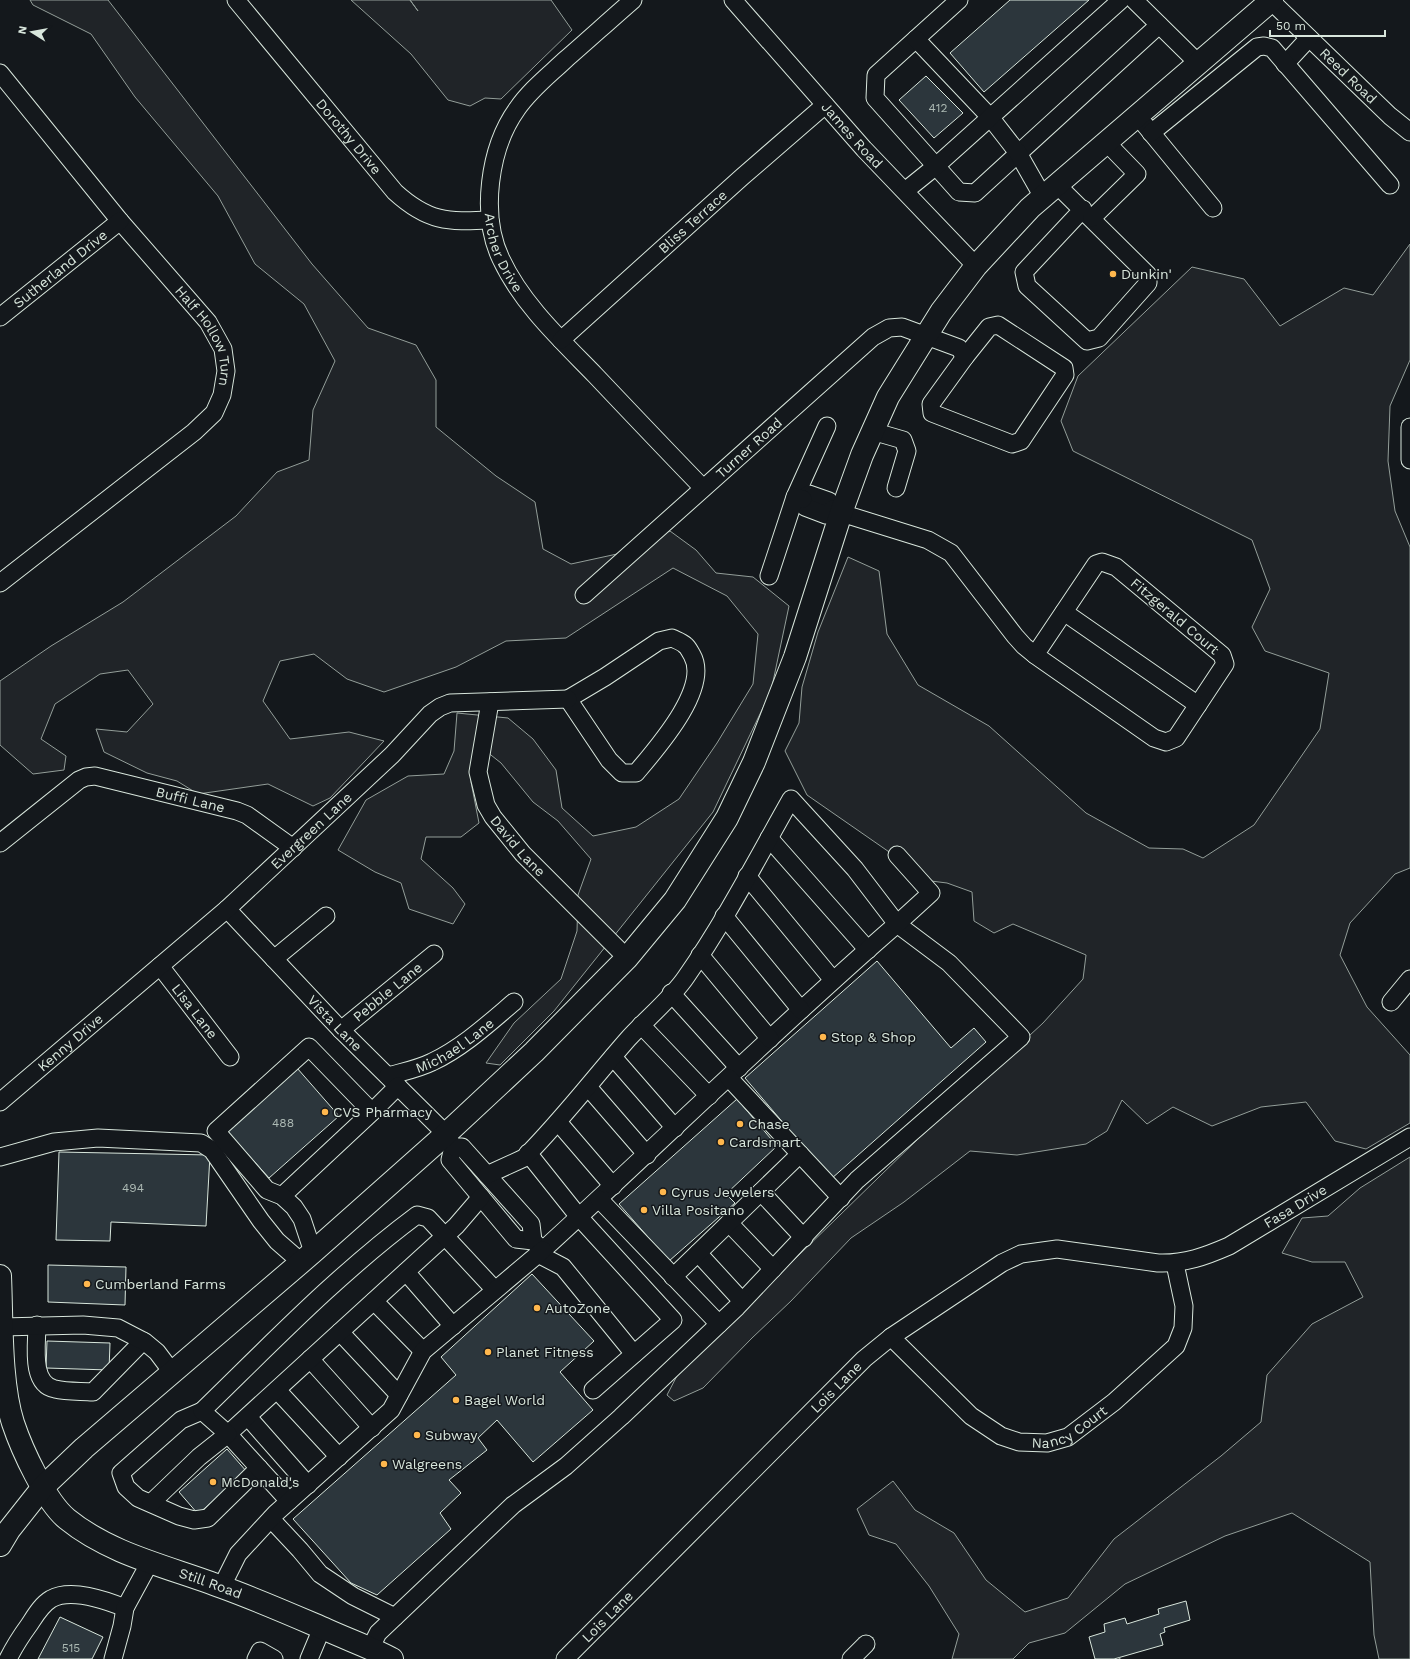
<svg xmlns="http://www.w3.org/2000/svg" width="1410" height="1659" font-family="'Work Sans',sans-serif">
  <rect width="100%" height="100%" fill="#14181c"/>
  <g fill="#202428" stroke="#939e99">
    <path d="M30,0H108L312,264L368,328L416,345L436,380V427L496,476L535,502L543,549L571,564L617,554L670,531L696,550L716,573L753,577L789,606L771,691L713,812L554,1011L500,1065L486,1063L514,1023L561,979L577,931L578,895L591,859L558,821L533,802L501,763L477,744L471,782L479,823L461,837H426L421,859L453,888L465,904L453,924L409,909L401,883L375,872L338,850L366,800L408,776L444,774L454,751L457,713L508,718L533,739L556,770L562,808L593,836L636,827L679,799L717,743L753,684L758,634L727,596L673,568L566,638L506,641L456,667L384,692L347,679L314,654L280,661L263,701L290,739L349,732L384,741L330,798L313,806L268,784L198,794L177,781L147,773L104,752L96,729L127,732L153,704L128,670L100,674L55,704L41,739L66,756L64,770L33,774L0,745V681L51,646L123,602L236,516L277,472L309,460L313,410L335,361L304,304L255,264L218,196L135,97L91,34L33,5Z"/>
    <path d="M351,0H410L418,11L410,0H551L572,30L501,99L485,98L470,106L448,100L411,54Z"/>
    <path d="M1410,244V360L1390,406L1388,461L1395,511L1410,547V868L1395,874L1350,923L1340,955L1367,1007L1410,1055V1123L1366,1149L1335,1141L1306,1102L1261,1107L1212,1126L1173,1107L1147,1124L1122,1100L1107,1131L1086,1144L1017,1155L970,1151L904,1202L851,1238L791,1301L752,1338L703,1388L674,1401L667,1395L679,1372L919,1138L1043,1023L1083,979L1086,955L1013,924L994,933L974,921L972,892L947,883L931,881L807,795L785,751L799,723L802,687L818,632L848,557L879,571L887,634L918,685L989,726L1086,813L1149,848L1183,849L1203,858L1254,825L1320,729L1329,673L1265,651L1252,627L1270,589L1252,540L1073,451L1061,421L1078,376L1192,267L1244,279L1280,326L1344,288L1373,295Z"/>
    <path d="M1410,1157V1659H1379L1374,1635L1370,1562L1292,1513L1225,1536L1125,1584L1065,1633L1029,1643L1013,1659H952L959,1634L929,1586L896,1544L869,1535L857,1509L893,1481L915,1510L954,1533L986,1580L1025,1612L1068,1598L1114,1539L1221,1456L1261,1422L1267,1375L1312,1324L1363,1297L1345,1262H1312L1282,1253L1302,1218L1328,1216L1360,1188Z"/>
  </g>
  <g fill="#2c363c" stroke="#d8e6dc">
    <path d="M1010,0H1089L984,92L950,53Z"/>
    <path d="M926,76L963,113L934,138L899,100Z"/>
    <path d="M877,961L951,1048L974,1028L986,1042L831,1179L745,1078Z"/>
    <path d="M297,1068L339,1116L269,1178L227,1131Z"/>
    <path d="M737,1099L777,1146L726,1194L735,1203L669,1261L619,1204Z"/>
    <path d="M59,1152L210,1155L206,1226L111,1222L110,1241L56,1240Z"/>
    <path d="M48,1265L126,1267L125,1305L48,1302Z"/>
    <path d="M532,1274L594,1341L560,1372L593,1410L533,1462L497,1420L478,1438L487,1450L449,1480L461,1493L440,1513L451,1529L377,1595L351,1583L293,1519L456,1375L441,1357Z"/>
    <path d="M47,1341L110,1343L109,1370L46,1368Z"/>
    <path d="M227,1449L247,1472L198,1514L179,1492Z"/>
    <path d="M1186,1601L1190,1620L1164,1628L1165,1632L1160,1634L1163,1645L1114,1659H1095L1089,1637L1105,1632L1104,1624L1125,1618L1127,1624L1159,1614L1158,1609Z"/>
    <path d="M60,1617L103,1637L92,1659H38Z"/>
  </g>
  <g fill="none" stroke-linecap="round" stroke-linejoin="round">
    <defs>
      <g id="minor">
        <path id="s1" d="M236,0L395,192C428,222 447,222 490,220"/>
        <path id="s2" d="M633,0C610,20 588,40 565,60C548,76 530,90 517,109C489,148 480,215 501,259C522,304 561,340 595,375C631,413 667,451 703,488"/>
        <path id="s3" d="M733,0L864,149L976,266"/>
        <path d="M959,0L876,75L875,98L959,192L975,193L1159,25"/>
        <path d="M1134,0L1198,63"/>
        <path id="s4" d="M1270,0L1390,116L1410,132"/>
        <path d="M916,39L990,117L1018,153L1043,197"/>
        <path d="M1285,64L1309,38"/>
        <path id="s5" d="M0,73L120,221L208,322L223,349L226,371L222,395L214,413L194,432L0,583"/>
        <path d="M1145,125L1213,208"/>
        <path d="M1151,133L1257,47L1264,46L1272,48L1390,185"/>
        <path d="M1057,185L1148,275V283L1099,338L1087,341L1027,286L1024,272L1083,209"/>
        <path d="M905,191L936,166L1121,0"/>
        <path d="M1092,218L1137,174L1106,142"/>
        <path id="s6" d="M0,317L120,221"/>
        <path d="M998,325L1064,368L1065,375L1021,441L1012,444L932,413L931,404L965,357L989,327Z"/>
        <path id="s7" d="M561,340L742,177L825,105"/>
        <path d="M1410,427V460"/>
        <path d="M872,431L903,440L907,451L896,488"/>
        <path d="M795,497L827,426"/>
        <path d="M803,499L809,494L829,501L833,509L841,513L928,540L951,553L1015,636L1024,646L1035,655"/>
        <path d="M803,499L805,507L826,515L833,509"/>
        <path d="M1102,562L1116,567L1222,655L1225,664L1176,738L1166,742L1154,738L1035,655L1096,564Z"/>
        <path d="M769,576L795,497L803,499"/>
        <path id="s8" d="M584,595L873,337L889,328L902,327L959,348L965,357"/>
        <path d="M1064,612L1198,705"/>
        <path d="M672,638C676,640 682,642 685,645C688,647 690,652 692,655C711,688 656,749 636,773H622L609,760L568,699L605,677L659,641Z"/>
        <path id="s9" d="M490,702L478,772L486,805L493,817L523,854L627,958"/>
        <path d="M769,838L868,950"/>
        <path id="s10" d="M0,843L79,780L86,777L95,776L237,811L247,815L293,848"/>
        <path d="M747,876L833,980"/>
        <path id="s11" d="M227,909L341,1030L446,1134L453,1147L450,1160L516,1239L533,1241L543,1250C661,1142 776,1029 897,924L949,963L1021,1037L857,1180L737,1307L621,1417L566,1466L513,1505L378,1633L370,1649"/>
        <path d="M724,916L801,1010"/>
        <path d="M700,955L770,1039"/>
        <path d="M274,959L326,916"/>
        <path id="s12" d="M160,966L230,1057"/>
        <path d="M671,993L739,1068"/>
        <path d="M1391,1002L1410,979"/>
        <path d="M641,1025L709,1096"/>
        <path id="s13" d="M341,1030L434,954"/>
        <path d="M613,1057L675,1128"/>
        <path id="s14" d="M388,1076C402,1072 418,1069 432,1062C462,1048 488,1024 514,1002"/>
        <path d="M729,1078L841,1198"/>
        <path d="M588,1087L647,1155"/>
        <path id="s15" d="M0,1102L227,909L392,755L430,714L440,707L450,703L568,699"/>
        <path d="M558,1122L613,1186"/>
        <path d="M453,1147H462L531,1224L533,1241"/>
        <path d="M528,1153L579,1217L673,1320L593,1390"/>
        <path d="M0,1157L54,1142L98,1138L201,1143L212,1150L261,1221L277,1241L301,1262"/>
        <path d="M487,1175L524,1158C561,1121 593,1079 628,1039C645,1020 672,998 686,977C725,921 757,859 791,799L855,869L897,924L931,893L897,855"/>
        <path d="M761,1192L804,1238"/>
        <path d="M282,1196L372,1112"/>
        <path d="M599,1199L719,1324"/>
        <path d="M729,1223L773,1269"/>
        <path d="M313,1252L302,1219L294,1207L282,1196L267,1190L216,1131L309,1047L372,1112L398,1086"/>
        <path d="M698,1253L742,1301"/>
        <path d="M538,1254L563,1267L634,1354"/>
        <path d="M406,1272L453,1326"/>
        <path d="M673,1277L800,1154"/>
        <path d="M374,1301L423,1351"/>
        <path d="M37,1325C37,1344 30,1384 55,1389C67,1392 81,1391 93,1392L143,1341"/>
        <path d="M2,1327L83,1325L118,1328L145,1342L157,1352L172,1372"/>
        <path d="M340,1332L399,1395"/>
        <path id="s16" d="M891,1337L971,1416L1001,1436L1019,1442L1047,1443L1068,1437L1114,1402L1176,1346L1183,1328L1184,1306L1175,1264"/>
        <path d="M310,1359L372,1428"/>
        <path d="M277,1390L339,1457"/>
        <path d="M202,1411L181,1420L121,1473L126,1487L138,1498L179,1516L194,1520L208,1518L259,1468"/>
        <path d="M248,1417L308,1485"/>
        <path d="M289,1501L228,1434L456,1226L481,1197"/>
        <path d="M151,1503L199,1457L228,1434L202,1411C272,1343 339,1273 417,1215L428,1218L495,1290"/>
        <path d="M271,1519L300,1550L320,1574L353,1596L395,1617"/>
        <path d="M222,1586L238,1554L276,1513L391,1410L423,1351L543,1250"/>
        <path d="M8,1659C14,1647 21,1636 29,1625C35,1616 41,1605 51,1599C71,1588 105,1600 125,1608"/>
        <path d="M113,1659L122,1626L125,1608L150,1562"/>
        <path d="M256,1659L260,1651L274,1659"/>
        <path d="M309,1659L322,1628"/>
        <path id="s17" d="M565,1659L864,1359L891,1337L1002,1263L1021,1254L1057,1249L1158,1263C1185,1264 1206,1256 1229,1246L1410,1137"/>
        <path d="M851,1659L866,1644"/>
      </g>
      <g id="major">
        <path id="s18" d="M0,1276C2,1320 0,1382 13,1423C22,1450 46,1502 67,1519C111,1555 170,1567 222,1587C258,1600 292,1615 327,1630C349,1640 372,1648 392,1659"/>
        <path d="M0,1545L9,1530L43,1487L84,1448L313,1252L446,1134L534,1052L627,958L675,900L727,818L754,762L795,657L841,513L862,455L888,397L941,312L976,266L1030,208L1272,0"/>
      </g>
    </defs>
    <use href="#minor" stroke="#d8e6dc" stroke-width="19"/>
    <use href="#major" stroke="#d8e6dc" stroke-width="24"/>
    <path stroke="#9da8a2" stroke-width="2.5" stroke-dasharray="3 2" stroke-linecap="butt" d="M1119,1658L1120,1659"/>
    <use href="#minor" stroke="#14181c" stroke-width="17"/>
    <use href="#major" stroke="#14181c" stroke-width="22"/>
  </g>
  <g fill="#ffb74d" stroke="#14181c" stroke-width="1.5">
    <circle cx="1113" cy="274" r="4"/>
    <circle cx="823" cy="1037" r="4"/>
    <circle cx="325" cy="1112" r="4"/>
    <circle cx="740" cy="1124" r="4"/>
    <circle cx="721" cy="1142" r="4"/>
    <circle cx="663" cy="1192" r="4"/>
    <circle cx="644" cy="1210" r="4"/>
    <circle cx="87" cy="1284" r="4"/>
    <circle cx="537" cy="1308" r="4"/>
    <circle cx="488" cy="1352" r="4"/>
    <circle cx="456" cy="1400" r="4"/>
    <circle cx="417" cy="1435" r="4"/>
    <circle cx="384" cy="1464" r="4"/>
    <circle cx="213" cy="1482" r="4"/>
  </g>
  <g text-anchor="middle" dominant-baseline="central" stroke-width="3" stroke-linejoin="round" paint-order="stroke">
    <g font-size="12" fill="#adbab4">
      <text x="938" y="108">412</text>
      <text x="283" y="1123">488</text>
      <text x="133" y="1188">494</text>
      <text x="71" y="1648">515</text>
    </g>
    <g font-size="14" fill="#d8e6dc" stroke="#14181c">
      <text stroke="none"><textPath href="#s4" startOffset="109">Reed Road</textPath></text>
      <text stroke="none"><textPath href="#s3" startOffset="180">James Road</textPath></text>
      <text stroke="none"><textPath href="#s1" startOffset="177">Dorothy Drive</textPath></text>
      <text stroke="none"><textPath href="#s7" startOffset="177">Bliss Terrace</textPath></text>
      <text stroke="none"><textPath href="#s2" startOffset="311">Archer Drive</textPath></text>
      <text stroke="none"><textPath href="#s6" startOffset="77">Sutherland Drive</textPath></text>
      <text stroke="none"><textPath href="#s5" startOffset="336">Half Hollow Turn</textPath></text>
      <text stroke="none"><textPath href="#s8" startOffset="221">Turner Road</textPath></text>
      <text transform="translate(1175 616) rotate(40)">Fitzgerald Court</text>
      <text stroke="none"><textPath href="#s10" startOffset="216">Buffi Lane</textPath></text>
      <text stroke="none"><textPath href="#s15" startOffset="413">Evergreen Lane</textPath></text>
      <text stroke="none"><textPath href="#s9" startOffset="157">David Lane</textPath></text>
      <text stroke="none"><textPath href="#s13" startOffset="60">Pebble Lane</textPath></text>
      <text stroke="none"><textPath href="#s12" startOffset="57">Lisa Lane</textPath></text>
      <text stroke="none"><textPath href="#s11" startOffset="157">Vista Lane</textPath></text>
      <text stroke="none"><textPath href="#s15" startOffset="92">Kenny Drive</textPath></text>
      <text stroke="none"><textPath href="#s14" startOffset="74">Michael Lane</textPath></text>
      <text stroke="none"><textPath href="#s17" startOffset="902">Fasa Drive</textPath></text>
      <text stroke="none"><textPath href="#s17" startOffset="384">Lois Lane</textPath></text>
      <text stroke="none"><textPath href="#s16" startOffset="222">Nancy Court</textPath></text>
      <text stroke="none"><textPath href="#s18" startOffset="417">Still Road</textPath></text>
      <text stroke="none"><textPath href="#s17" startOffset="60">Lois Lane</textPath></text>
    </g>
    <g font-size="14" fill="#d8e6dc" stroke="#14181c" text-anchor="start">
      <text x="1121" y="274">Dunkin'</text>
      <text x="831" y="1037">Stop &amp; Shop</text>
      <text x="333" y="1112">CVS Pharmacy</text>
      <text x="748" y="1124">Chase</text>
      <text x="729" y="1142">Cardsmart</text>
      <text x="671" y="1192">Cyrus Jewelers</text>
      <text x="652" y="1210">Villa Positano</text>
      <text x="95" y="1284">Cumberland Farms</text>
      <text x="545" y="1308">AutoZone</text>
      <text x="496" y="1352">Planet Fitness</text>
      <text x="464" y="1400">Bagel World</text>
      <text x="425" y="1435">Subway</text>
      <text x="392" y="1464">Walgreens</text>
      <text x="221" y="1482">McDonald's</text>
    </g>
  </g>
  <g transform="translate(32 32) rotate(281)" stroke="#14181c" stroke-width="3" paint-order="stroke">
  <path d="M0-3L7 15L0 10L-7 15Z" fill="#d8e6dc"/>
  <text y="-6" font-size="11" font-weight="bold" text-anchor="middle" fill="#d8e6dc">N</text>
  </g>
  <path d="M1270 30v6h115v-6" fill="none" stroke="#d8e6dc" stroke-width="2"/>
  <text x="1276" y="30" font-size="12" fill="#d8e6dc" stroke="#14181c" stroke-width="3" paint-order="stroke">50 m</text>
</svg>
